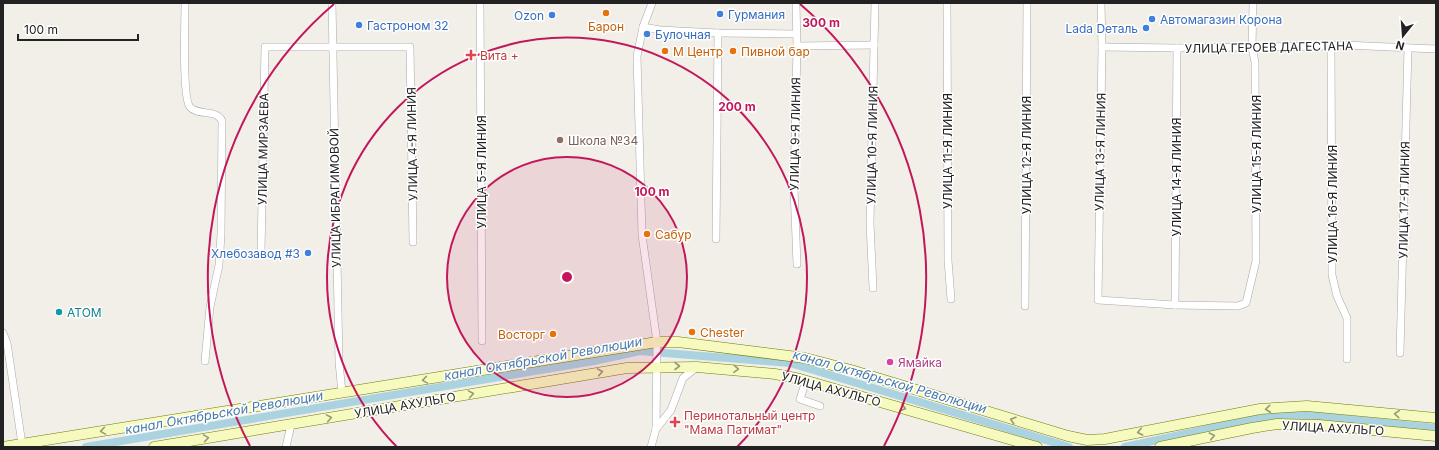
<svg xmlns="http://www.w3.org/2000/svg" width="1439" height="450" font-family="Inter,sans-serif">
  <rect width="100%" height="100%" fill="#f2efe9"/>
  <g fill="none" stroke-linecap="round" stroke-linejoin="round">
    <g stroke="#aad3df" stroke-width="8">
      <path d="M86,447L594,361L640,351L790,363L1069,447"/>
      <path d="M1125,447L1249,420L1280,416L1307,415L1436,428"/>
    </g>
    <defs>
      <g id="minor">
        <path d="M185,3C185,20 182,98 190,107C198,116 217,109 222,121L221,235L219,265L210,307L205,361"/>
        <path d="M332,3L339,362L342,393"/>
        <path d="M480,3L482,341"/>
        <path d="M796,3L797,46L794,188L797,264"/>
        <path d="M947,3L948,260L951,299"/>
        <path d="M1101,3L1102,47L1098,300L1175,305L1238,306L1246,303L1256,261L1255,62L1252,47L1253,3"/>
        <path d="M643,27L660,30L718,33L796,34"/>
        <path d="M797,46L874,45"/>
        <path d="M1331,46L1332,275L1337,296L1347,318V359"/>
        <path d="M1102,47L1177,48L1331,46L1344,45L1436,49"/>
        <path d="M716,239L718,33"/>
        <path d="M261,252L265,47H410L413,242"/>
        <path d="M873,288L870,223L875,3"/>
        <path d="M1175,305L1177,48"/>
        <path d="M1025,306L1027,3"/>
        <path d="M3,333L7,343L22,444"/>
        <path d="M1400,353L1408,48"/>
        <path d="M806,381L800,399L820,406"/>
        <path d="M656,429L671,410L683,378L697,367"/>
        <path d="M286,447L291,425"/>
        <path d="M651,447L656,429L657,342L642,235L637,56L643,27L652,3"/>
      </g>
      <g id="secondary">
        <path d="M3,447L657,342H678L805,358L851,370L1068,436L1087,440L1105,439L1260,409L1307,406L1436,418"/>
        <path d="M154,447L627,368L697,367L775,374L800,379L1037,447"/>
        <path d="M1160,447L1252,428L1277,424L1319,425L1436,436"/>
      </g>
    </defs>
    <use href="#minor" stroke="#a9a9a9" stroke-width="8"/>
    <use href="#secondary" stroke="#707d05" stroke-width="11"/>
    <use href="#minor" stroke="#fff" stroke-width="7"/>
    <use href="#secondary" stroke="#f7fabf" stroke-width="10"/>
  </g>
  <defs><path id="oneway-chevron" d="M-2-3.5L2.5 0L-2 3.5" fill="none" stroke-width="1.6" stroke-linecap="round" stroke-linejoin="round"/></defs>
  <g stroke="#979978">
    <use href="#oneway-chevron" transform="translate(677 366)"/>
    <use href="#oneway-chevron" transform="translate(736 369) rotate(4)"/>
    <use href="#oneway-chevron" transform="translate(600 372) rotate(-10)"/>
    <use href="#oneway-chevron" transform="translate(425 380) rotate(171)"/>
    <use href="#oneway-chevron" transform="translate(471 394) rotate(-10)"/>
    <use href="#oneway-chevron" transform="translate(903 408) rotate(16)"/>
    <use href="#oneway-chevron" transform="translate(1268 409) rotate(174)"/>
    <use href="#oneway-chevron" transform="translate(1397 414) rotate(-175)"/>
    <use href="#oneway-chevron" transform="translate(329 418) rotate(-10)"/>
    <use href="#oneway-chevron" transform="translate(1013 420) rotate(-163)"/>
    <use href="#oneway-chevron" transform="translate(103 431) rotate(171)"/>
    <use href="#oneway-chevron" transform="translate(1140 432) rotate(169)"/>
    <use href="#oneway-chevron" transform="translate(1212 436) rotate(-12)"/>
    <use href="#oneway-chevron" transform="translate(206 438) rotate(-9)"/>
  </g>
  <circle cx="567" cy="277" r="120" fill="#c2185b" fill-opacity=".12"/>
  <g fill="none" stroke="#c2185b" stroke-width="2">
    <circle cx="567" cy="277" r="120"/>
    <path d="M397 447A240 240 0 1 1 737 447"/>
    <path d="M250 446A359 359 0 0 1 334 4M800 4A359 359 0 0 1 884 446"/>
  </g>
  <g fill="#e8710a" stroke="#fff" stroke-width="1.5">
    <circle cx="606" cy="13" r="4"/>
    <circle cx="665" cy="51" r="4"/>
    <circle cx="733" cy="51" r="4"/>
    <circle cx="647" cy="234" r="4"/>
    <circle cx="692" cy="332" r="4"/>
    <circle cx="553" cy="334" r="4"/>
  </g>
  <g fill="#3f7fe0" stroke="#fff" stroke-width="1.5">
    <circle cx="720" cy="14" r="4"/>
    <circle cx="552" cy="15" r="4"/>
    <circle cx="1152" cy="19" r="4"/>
    <circle cx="359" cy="25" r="4"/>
    <circle cx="1146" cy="28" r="4"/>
    <circle cx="647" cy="34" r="4"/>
    <circle cx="308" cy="253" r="4"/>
  </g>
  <g fill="#e0444e" stroke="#fff" stroke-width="1.5">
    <path d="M469 49h4v4h4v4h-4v4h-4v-4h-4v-4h4z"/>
    <path d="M673 416h4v4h4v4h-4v4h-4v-4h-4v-4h4z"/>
  </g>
  <circle fill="#8d6e63" stroke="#fff" stroke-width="1.5" cx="560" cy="140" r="4"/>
  <circle fill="#0f9aa8" stroke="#fff" stroke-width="1.5" cx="59" cy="312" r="4"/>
  <circle fill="#d1479c" stroke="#fff" stroke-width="1.5" cx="890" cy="362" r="4"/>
  <g text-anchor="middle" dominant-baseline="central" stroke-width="3" stroke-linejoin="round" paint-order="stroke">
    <g font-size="12" fill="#366cbe" stroke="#fff" text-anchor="start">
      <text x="728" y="14">Гурмания</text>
      <text x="544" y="15" text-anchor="end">Ozon</text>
      <text x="1160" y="19">Автомагазин Корона</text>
      <text x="367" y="25">Гастроном 32</text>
      <text x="1138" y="28" text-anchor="end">Lada Dеталь</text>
      <text x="655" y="34">Булочная</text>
      <text x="300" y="253" text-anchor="end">Хлебозавод #3</text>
    </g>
    <g font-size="12" fill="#c56008" stroke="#fff" text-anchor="start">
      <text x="606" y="26" text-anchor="middle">Барон</text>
      <text x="673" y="51">М Центр</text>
      <text x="741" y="51">Пивной бар</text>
      <text x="655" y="234">Сабур</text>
      <text x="700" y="332">Chester</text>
      <text x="545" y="334" text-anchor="end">Восторг</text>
    </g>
    <g font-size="12" fill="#222" stroke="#fff">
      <text transform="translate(1269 47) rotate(-1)">УЛИЦА ГЕРОЕВ ДАГЕСТАНА</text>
      <text transform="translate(795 134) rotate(-89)">УЛИЦА 9-Я ЛИНИЯ</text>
      <text transform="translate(412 144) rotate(-91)">УЛИЦА 4-Я ЛИНИЯ</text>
      <text transform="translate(872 145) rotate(-89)">УЛИЦА 10-Я ЛИНИЯ</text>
      <text transform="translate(263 149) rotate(-89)">УЛИЦА МИРЗАЕВА</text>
      <text transform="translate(947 151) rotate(-90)">УЛИЦА 11-Я ЛИНИЯ</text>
      <text transform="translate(1100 152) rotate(-89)">УЛИЦА 13-Я ЛИНИЯ</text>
      <text transform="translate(1256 154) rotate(-90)">УЛИЦА 15-Я ЛИНИЯ</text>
      <text transform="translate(1026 155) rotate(-90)">УЛИЦА 12-Я ЛИНИЯ</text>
      <text transform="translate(481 172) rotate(-90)">УЛИЦА 5-Я ЛИНИЯ</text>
      <text transform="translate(1176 177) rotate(-90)">УЛИЦА 14-Я ЛИНИЯ</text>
      <text transform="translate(335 198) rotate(-91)">УЛИЦА ИБРАГИМОВОЙ</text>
      <text transform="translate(1404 200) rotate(-89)">УЛИЦА 17-Я ЛИНИЯ</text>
      <text transform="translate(1332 204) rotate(-90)">УЛИЦА 16-Я ЛИНИЯ</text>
      <text transform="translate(831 389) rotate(15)">УЛИЦА АХУЛЬГО</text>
      <text transform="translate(405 405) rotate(-10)">УЛИЦА АХУЛЬГО</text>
      <text transform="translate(1333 428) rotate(3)">УЛИЦА АХУЛЬГО</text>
    </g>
    <g font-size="12" fill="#be3a42" stroke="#fff" text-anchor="start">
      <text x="480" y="55">Вита +</text>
      <text x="684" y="415">Перинотальный центр<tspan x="684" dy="14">"Мама Патимат"</tspan></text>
    </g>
    <g font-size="12" fill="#785e54" stroke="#fff" text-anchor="start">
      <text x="568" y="140">Школа №34</text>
    </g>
    <g font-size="12" fill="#0d838f" stroke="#fff" text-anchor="start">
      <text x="67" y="312">АТОМ</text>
    </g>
    <g font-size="12" fill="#b23c85" stroke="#fff" text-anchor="start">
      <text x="898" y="362">Ямайка</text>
    </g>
    <g font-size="13" font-style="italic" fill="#4a7aab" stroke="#fff">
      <text transform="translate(543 358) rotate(-10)">канал Октябрьской Революции</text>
      <text transform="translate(890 381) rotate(16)">канал Октябрьской Революции</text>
      <text transform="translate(224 412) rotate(-10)">канал Октябрьской Революции</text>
    </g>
  </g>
  <circle cx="567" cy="277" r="6" fill="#c2185b" stroke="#fff" stroke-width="2"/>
  <g font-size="12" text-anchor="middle" font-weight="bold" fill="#c2185b" stroke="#fff" stroke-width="3" stroke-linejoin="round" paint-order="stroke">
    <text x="821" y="27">300 m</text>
    <text x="737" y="111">200 m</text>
    <text x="652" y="196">100 m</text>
  </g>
  <rect width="1439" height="450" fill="none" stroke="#222222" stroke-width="8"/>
  <g transform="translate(1403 36) rotate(197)" stroke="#ffffff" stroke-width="3" paint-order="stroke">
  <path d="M0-3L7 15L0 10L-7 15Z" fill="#222222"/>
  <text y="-6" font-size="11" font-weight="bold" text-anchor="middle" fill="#222222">N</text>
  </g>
  <path d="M18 34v6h120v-6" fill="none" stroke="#222222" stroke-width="2"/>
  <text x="24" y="34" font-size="12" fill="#222222" stroke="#ffffff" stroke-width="3" paint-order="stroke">100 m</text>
</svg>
